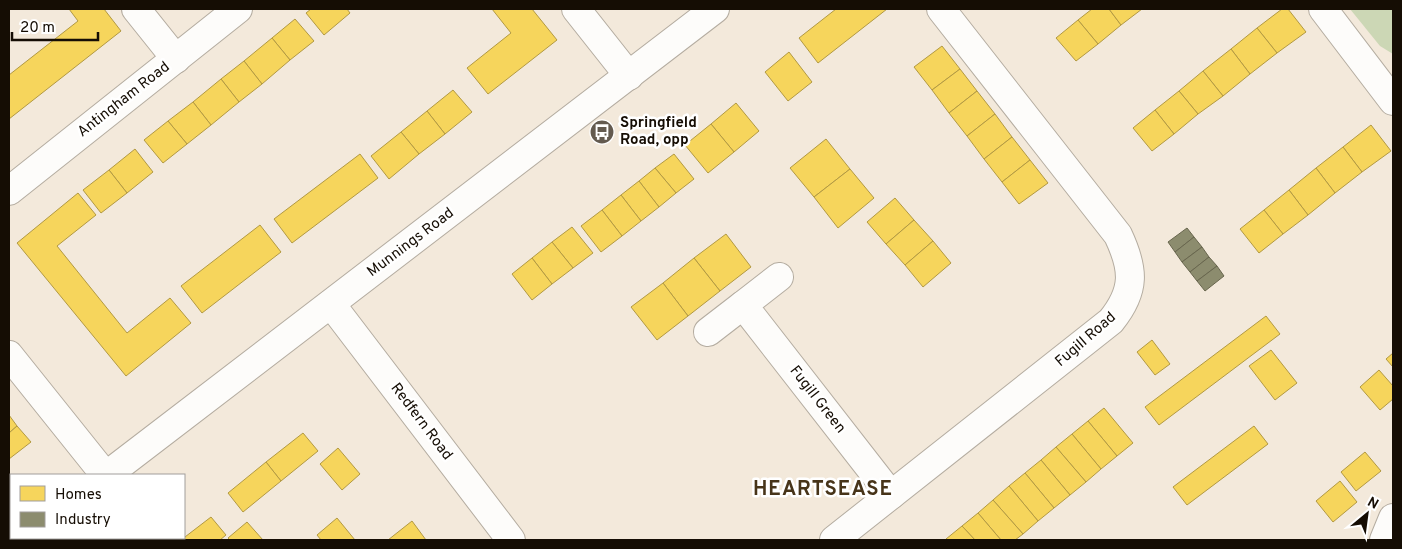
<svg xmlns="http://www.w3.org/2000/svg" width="1402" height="549" font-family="Overpass,sans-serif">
  <rect width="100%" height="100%" fill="#f3e9db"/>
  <path fill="#ccd7b5" d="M1350,9H1393V54L1380,46Z"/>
  <g fill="#f6d55c" stroke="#b29942">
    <path d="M69,9H104L121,31L9,119V75L78,21Z"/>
    <path d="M311,9H347L350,13L324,35L306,13Z"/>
    <path d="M492,9H532L557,40L488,94L467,68L511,33Z"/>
    <path d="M836,9H887L818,63L799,38Z"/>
    <path d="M1092,9H1109L1121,25L1098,44L1078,20Z"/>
    <path d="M1109,9H1142L1121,25Z"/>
    <path d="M1282,9H1288L1306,32L1277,53L1257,28Z"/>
    <path d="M295,19L314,41L290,60L272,38Z"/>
    <path d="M1078,20L1098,44L1076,61L1056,38Z"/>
    <path d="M1257,28L1277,53L1250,74L1231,49Z"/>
    <path d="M272,38L290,60L262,84L244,61Z"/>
    <path d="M942,46L960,69L932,90L914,67Z"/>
    <path d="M1231,49L1250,74L1223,96L1203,71Z"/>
    <path d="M789,52L812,82L788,101L765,72Z"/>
    <path d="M244,61L262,84L239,102L221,79Z"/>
    <path d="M960,69L977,91L949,113L932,90Z"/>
    <path d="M1203,71L1223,96L1198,114L1179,91Z"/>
    <path d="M221,79L239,102L211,125L193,102Z"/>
    <path d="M453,90L472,112L445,134L427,111Z"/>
    <path d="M977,91L995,114L967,136L949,113Z"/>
    <path d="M1179,91L1198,114L1174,134L1155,110Z"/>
    <path d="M193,102L211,125L187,144L168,121Z"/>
    <path d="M736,103L759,131L734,152L711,124Z"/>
    <path d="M1155,110L1174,134L1152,151L1133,128Z"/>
    <path d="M427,111L445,134L419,154L401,132Z"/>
    <path d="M995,114L1012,137L984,159L967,136Z"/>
    <path d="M168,121L187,144L163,163L144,140Z"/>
    <path d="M711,124L734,152L708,173L685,145Z"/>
    <path d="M1371,125L1391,151L1362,172L1343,147Z"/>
    <path d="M401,132L419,154L389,179L371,156Z"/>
    <path d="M1012,137L1030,160L1002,182L984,159Z"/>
    <path d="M826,139L850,169L814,197L790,168Z"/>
    <path d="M1343,147L1362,172L1335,193L1316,168Z"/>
    <path d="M135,149L153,172L127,193L109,170Z"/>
    <path d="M360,154L378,178L292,243L274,219Z"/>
    <path d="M674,154L694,179L676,193L655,168Z"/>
    <path d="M1030,160L1048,183L1019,204L1002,182Z"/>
    <path d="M655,168L676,193L659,207L639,181Z"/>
    <path d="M1316,168L1335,193L1308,215L1289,190Z"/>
    <path d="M850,169L874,198L838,228L814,197Z"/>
    <path d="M109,170L127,193L101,213L83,190Z"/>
    <path d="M639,181L659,207L641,221L621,195Z"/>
    <path d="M1289,190L1308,215L1283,234L1264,210Z"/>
    <path d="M78,193L96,215L57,246L127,333L170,298L191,323L126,376L17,243Z"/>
    <path d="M621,195L641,221L622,236L602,210Z"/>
    <path d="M895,198L914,220L886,244L867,222Z"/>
    <path d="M602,210L622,236L601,252L581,226Z"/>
    <path d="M1264,210L1283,234L1259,253L1240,229Z"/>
    <path d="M914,220L933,241L905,265L886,244Z"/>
    <path d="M260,225L281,252L202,313L181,286Z"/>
    <path d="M572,227L593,253L573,268L552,242Z"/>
    <path d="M726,234L751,267L720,291L694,258Z"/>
    <path d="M933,241L951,263L923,287L905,265Z"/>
    <path d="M552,242L573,268L552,284L532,258Z"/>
    <path d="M532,258L552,284L532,300L512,274Z"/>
    <path d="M694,258L720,291L688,316L663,283Z"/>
    <path d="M663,283L688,316L657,340L631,307Z"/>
    <path d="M1266,316L1280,334L1159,425L1145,407Z"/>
    <path d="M1152,340L1170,364L1155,375L1137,352Z"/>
    <path d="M1271,350L1297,383L1275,400L1249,366Z"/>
    <path d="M1393,353V367L1386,359Z"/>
    <path d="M1379,370L1393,386V399L1380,410L1360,387Z"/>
    <path d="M1104,408L1133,443L1117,456L1088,421Z"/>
    <path d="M9,415L17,426L9,433Z"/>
    <path d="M1088,421L1117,456L1101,469L1072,434Z"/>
    <path d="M17,426L31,442L9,459V433Z"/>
    <path d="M1254,426L1268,444L1187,505L1173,487Z"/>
    <path d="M303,433L318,451L281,481L266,462Z"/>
    <path d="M1072,434L1101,469L1086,482L1056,447Z"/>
    <path d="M1056,447L1086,482L1070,495L1041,460Z"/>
    <path d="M338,448L360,474L342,490L320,464Z"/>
    <path d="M1365,452L1381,471L1356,491L1341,472Z"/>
    <path d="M1041,460L1070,495L1054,508L1025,473Z"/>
    <path d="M266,462L281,481L243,512L228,493Z"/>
    <path d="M1025,473L1054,508L1038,521L1009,486Z"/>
    <path d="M1340,481L1357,502L1333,522L1316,501Z"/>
    <path d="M1009,486L1038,521L1023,534L993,500Z"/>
    <path d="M993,500L1023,534L1015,540H1001L978,513Z"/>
    <path d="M978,513L1001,540H975L962,526Z"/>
    <path d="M211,517L226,535L220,540H181Z"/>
    <path d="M337,518L355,540H321L317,535Z"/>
    <path d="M412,521L426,540H388Z"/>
    <path d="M247,522L263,540H230L228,538Z"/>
    <path d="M962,526L975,540H948L946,539Z"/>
  </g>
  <g fill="#8c8c6e" stroke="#68664e">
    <path d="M1187,228L1194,237L1175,252L1168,242Z"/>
    <path d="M1194,237L1202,247L1182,262L1175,252Z"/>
    <path d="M1202,247L1209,257L1190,272L1182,262Z"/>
    <path d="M1209,257L1217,266L1197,281L1190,272Z"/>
    <path d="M1217,266L1224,276L1205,291L1197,281Z"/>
  </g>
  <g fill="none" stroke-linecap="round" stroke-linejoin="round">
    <defs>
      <g id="street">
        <path d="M136,9L176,59"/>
        <path d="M576,9L629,76"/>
        <path d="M1323,9L1393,101"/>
        <path d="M9,191L238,9"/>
        <path d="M779,277L743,305L891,495"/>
        <path d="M331,304L511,540"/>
        <path d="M708,332L743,305"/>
        <path d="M9,355L105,475"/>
        <path d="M107,475L715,9"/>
        <path d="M25,540L28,538"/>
        <path d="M834,540L1111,321C1136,290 1134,269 1118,235L941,9"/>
        <path d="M1384,540L1393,518"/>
      </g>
    </defs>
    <use href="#street" stroke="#b4aca0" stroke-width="30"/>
    <use href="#street" stroke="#fdfcfa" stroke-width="28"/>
  </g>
  <defs>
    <symbol id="bus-disc" viewBox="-11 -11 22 22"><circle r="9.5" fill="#635a4f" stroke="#fff"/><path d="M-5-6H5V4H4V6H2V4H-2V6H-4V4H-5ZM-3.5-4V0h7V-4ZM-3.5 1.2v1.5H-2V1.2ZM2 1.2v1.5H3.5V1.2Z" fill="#fff"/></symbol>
  </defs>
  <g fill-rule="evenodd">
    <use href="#bus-disc" x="588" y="118" width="28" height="28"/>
  </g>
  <g text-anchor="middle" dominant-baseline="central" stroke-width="5" stroke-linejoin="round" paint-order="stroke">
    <g font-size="15" fill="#150d04" stroke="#fff">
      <text transform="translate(124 100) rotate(-38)">Antingham Road</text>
      <text transform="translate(411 243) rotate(-37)">Munnings Road</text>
      <text transform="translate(1086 340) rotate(-41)">Fugill Road</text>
      <text transform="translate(817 400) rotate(52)">Fugill Green</text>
      <text transform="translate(421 422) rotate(53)">Redfern Road</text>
    </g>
    <g font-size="15" font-weight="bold" fill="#150d04" stroke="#fff" text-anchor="start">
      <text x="620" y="123">Springfield<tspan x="620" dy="17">Road, opp</tspan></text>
    </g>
    <g font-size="20" font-weight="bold" letter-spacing="1" fill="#473419" stroke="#fff">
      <text x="823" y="490">HEARTSEASE</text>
    </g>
  </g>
  <rect width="1402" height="549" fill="none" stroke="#150d04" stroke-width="20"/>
  <rect x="10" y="474" width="175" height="65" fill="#ffffff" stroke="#a19e9b"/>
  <rect x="20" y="486" width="25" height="15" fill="#f6d55c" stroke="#a19e9b"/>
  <text x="55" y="499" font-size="15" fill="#150d04">Homes</text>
  <rect x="20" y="512" width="25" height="15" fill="#8c8c6e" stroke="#a19e9b"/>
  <text x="55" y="524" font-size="15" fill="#150d04">Industry</text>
  <g transform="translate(1367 514) rotate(29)" stroke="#ffffff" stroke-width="4" paint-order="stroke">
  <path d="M0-4L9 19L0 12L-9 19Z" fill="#150d04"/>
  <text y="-8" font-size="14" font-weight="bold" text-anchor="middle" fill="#150d04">N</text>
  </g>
  <path d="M12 32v8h86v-8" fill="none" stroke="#150d04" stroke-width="2.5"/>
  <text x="20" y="32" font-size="15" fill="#150d04" stroke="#ffffff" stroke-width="4" paint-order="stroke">20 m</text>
</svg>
